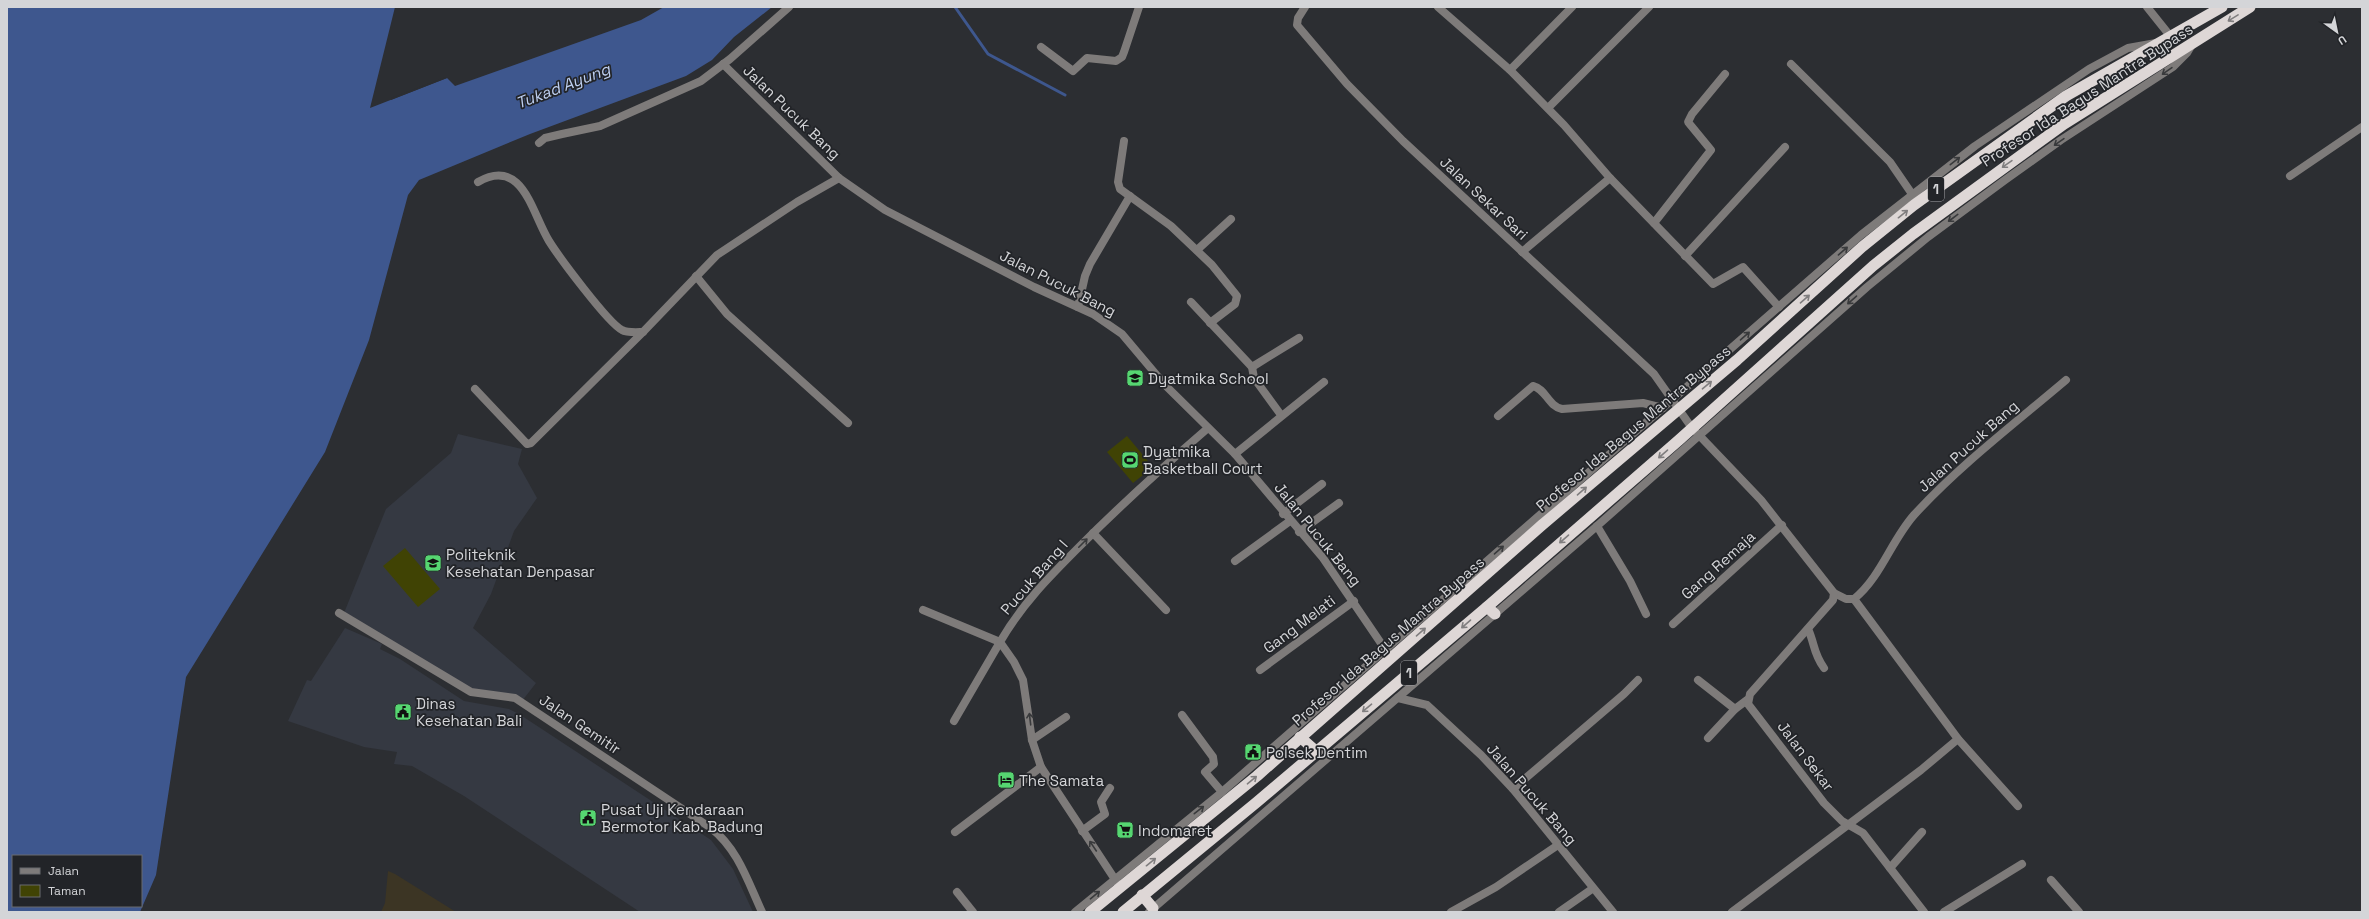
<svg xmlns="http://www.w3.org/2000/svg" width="2369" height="919" font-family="'Space Grotesk',sans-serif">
  <rect width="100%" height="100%" fill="#2c2e32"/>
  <g fill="#353942">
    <path d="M458,434L522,449L518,464L537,498L514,531L491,594L473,628L536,683L522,701L473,691L344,613L386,509L451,453Z"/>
    <path d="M345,628L382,644L380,649L400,659L464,701L509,709L519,714L711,840L733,869L753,912H640L464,796L412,766L394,764L397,752L364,747L288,721L307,680L311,681Z"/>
  </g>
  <path fill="#3c3524" d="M388,871L395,874L456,912H381L385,903Z"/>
  <g fill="#404304">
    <path d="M1127,436L1153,467L1133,483L1107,452Z"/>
    <path d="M405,548L440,589L418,607L383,566Z"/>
  </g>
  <path fill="#3e578e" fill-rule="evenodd" d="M7,7H395L370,108L447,78L455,86L641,20L664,7H772L734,37L712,60L686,76L530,134L419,180L408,195L369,340L325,452L186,677L156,875L140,912H7ZM13,856H141V906H13Z"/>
  <path fill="#2c2e32" d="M446,77L447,78L391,100V98Z"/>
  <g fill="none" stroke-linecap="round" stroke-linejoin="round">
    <path stroke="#3e578e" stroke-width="3" d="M955,7L988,54L1065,95"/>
    <g stroke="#7e7b7a" stroke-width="8">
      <path d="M1305,7L1298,18L1297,25L1347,84L1403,141L1654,374L1692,428"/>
      <path d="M1438,7L1510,70L1564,125L1610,178L1713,284L1743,267L1779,307"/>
      <path d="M2147,7L2171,37"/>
      <path d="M1041,47L1073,71L1087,58L1116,61L1122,57L1124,52L1139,7"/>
      <path d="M723,64L839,178L885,210L1034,287L1093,314L1122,334L1165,385L1235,454L1323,558L1389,655"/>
      <path d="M1791,64L1890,162L1912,194"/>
      <path d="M1510,70L1572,7"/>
      <path d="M1548,108L1649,7"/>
      <path d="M1124,141L1118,182L1120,189L1171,226L1212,265L1237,296L1235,304L1210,323"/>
      <path d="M539,143L545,138L562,134L600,126L701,81L730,59L789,7"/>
      <path d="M2290,176L2362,127"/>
      <path d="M478,182C523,156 532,214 549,241C559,257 608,323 622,330C627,333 638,332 643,332"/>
      <path d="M1654,223L1711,150L1688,122L1692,114L1725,74"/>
      <path d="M1197,250L1231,219"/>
      <path d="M1522,252L1610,178"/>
      <path d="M1685,256L1785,147"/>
      <path d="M696,276L727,314L848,423"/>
      <path d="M1191,302L1252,367L1254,378L1281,415"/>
      <path d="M1078,307L1085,276L1090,264L1130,196"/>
      <path d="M1252,367L1299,338"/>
      <path d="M475,389L527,444L531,443L643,332L717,255L797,202L839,178"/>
      <path d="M1498,416L1533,386C1546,389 1548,406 1562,409L1643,403L1663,408"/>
      <path d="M1235,454L1324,382"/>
      <path d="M1283,514L1322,484"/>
      <path d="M1597,526L1630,581L1646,614"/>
      <path d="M1299,532L1339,503"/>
      <path d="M1093,533L1166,610"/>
      <path d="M1235,561L1290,521"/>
      <path d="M1834,593L1846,599H1854L1958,739L2018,806"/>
      <path d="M1854,599C1881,577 1891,541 1914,515C1960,465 2014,424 2066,380"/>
      <path d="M923,610L1000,642L954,721"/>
      <path d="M339,613L471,692L515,698L711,828C738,849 748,882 762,912"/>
      <path d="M1673,624L1782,525"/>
      <path d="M1808,629C1815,644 1813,653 1824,668"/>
      <path d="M1260,670L1354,601"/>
      <path d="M1698,680L1735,709"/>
      <path d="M1398,698L1427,705L1481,755L1513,789L1613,912"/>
      <path d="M1182,715L1213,757L1214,764L1205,772L1222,792"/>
      <path d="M1708,738L1735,709L1747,700"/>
      <path d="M1032,740L1066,717"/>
      <path d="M1513,789L1624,694L1638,680"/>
      <path d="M1082,831L1105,814L1101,802L1110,788"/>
      <path d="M955,832L1041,767"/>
      <path d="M1890,868L1922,832"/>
      <path d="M2051,880L2079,912"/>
      <path d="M1118,884L1041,767L1032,740L1023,680L1014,662L1000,642C1022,604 1049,577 1080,546C1121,505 1164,466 1208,428"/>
      <path d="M957,892L973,912"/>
      <path d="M1451,912L1496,887L1558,845"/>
      <path d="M1559,912L1592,889"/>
      <path d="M1732,912L1921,770L1958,739"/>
      <path d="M1944,912L2022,864"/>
    </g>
    <g stroke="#7e7b7a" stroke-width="8">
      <path d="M1697,433L1761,500L1834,593L1833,600L1750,694L1748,704L1824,803L1842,821L1863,833L1924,912"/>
      <path d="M1075,912L1222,792L1861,235L1975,146L2089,69L2128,48L2156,43"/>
      <path d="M1149,912L1597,526L1867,287L1928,237L2005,180L2061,140L2173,67L2187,53L2193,43"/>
    </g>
    <g stroke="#ded7d6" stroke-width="11">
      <path d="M1487,607L1495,614"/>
      <path d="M1300,737L1317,752"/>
      <path d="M1142,895L1153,908"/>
      <path d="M1090,912L1257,776L1542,525L1737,360L1862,247L1914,205L2066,96L2222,7"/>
      <path d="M1123,912L1257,802L1487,607L1679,440L1873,266L1913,234L2064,124L2250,7"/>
    </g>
  </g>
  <defs><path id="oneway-shaft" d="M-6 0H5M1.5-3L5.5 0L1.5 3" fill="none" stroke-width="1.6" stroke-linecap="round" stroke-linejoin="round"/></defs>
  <g stroke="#807e7f">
    <use href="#oneway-shaft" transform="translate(2233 18) rotate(148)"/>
    <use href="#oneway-shaft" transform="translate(2007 164) rotate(145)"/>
    <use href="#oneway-shaft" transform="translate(1903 214) rotate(-39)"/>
    <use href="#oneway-shaft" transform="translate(1805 299) rotate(-41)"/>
    <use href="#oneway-shaft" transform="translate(1707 385) rotate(-40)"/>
    <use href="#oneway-shaft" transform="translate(1663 454) rotate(139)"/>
    <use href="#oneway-shaft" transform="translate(1582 491) rotate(-41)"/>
    <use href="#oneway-shaft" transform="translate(1564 539) rotate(139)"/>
    <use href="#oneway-shaft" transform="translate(1466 624) rotate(139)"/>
    <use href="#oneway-shaft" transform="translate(1421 632) rotate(-41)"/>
    <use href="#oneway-shaft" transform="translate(1367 708) rotate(140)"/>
    <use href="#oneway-shaft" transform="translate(1252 780) rotate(-40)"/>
    <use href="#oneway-shaft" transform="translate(1151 862) rotate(-39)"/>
  </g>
  <g stroke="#393a3c">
    <use href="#oneway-shaft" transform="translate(2167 71) rotate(145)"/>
    <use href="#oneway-shaft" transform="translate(2059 142) rotate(145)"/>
    <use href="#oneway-shaft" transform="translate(1955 161) rotate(-38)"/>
    <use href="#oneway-shaft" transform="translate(1953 218) rotate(143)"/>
    <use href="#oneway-shaft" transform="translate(1843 251) rotate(-41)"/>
    <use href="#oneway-shaft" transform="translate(1852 300) rotate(139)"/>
    <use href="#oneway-shaft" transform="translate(1745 336) rotate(-41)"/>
    <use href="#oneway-shaft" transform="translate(1083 543) rotate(-45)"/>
    <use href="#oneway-shaft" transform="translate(1499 550) rotate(-41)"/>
    <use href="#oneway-shaft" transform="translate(1030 719) rotate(-97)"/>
    <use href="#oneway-shaft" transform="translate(1199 810) rotate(-38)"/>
    <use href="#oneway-shaft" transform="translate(1093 846) rotate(-124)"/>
    <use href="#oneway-shaft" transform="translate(1095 895) rotate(-40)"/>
  </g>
  <defs>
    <symbol id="school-square" viewBox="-11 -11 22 22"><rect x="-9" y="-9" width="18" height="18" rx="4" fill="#56d671" stroke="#222428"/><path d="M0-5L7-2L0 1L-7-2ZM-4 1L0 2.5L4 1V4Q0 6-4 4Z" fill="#111"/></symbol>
    <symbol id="stadium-square" viewBox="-11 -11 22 22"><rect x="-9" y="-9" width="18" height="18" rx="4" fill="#56d671" stroke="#222428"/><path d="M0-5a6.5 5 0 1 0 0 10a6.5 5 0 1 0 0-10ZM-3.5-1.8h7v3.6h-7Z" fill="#111"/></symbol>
    <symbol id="university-square" viewBox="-11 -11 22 22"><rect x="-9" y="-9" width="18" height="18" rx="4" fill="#56d671" stroke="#222428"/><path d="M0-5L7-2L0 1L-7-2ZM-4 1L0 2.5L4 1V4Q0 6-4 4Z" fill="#111"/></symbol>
    <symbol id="civic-square" viewBox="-11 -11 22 22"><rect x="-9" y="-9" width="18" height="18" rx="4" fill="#56d671" stroke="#222428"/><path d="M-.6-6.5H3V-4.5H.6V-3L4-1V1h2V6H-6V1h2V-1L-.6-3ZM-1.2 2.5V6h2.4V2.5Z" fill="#111"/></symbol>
    <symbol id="hotel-square" viewBox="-11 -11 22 22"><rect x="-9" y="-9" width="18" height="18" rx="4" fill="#56d671" stroke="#222428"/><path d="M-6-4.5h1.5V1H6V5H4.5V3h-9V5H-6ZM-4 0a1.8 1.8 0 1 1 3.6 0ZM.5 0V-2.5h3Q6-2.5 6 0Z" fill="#111"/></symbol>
    <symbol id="supermarket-square" viewBox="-11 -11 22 22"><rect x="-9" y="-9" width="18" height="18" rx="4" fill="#56d671" stroke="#222428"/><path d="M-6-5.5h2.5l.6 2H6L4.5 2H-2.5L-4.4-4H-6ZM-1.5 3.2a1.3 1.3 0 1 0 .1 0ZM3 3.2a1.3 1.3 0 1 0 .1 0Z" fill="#111"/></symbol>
  </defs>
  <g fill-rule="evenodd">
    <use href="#school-square" x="1125" y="368" width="20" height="20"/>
    <use href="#stadium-square" x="1120" y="450" width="20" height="20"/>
    <use href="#university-square" x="423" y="553" width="20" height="20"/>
    <use href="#civic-square" x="393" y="702" width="20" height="20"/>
    <use href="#civic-square" x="1243" y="742" width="20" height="20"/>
    <use href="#hotel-square" x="996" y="770" width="20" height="20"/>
    <use href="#civic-square" x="578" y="808" width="20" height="20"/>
    <use href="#supermarket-square" x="1115" y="820" width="20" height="20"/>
  </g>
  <g text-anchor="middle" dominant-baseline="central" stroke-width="3.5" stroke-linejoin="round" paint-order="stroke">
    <g fill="#222428" stroke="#9fa0a3" stroke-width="1">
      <rect x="1928" y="177" width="16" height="24" rx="3"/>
      <rect x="1401" y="661" width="16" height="24" rx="3"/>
    </g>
    <g font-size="14" font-weight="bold" fill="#d4d5d8">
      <text x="1936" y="189">1</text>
      <text x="1409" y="673">1</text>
    </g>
    <g font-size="15" fill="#d4d5d8" stroke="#222428">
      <text transform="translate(2087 95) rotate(-33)">Profesor Ida Bagus Mantra Bypass</text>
      <text transform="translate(792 112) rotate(44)">Jalan Pucuk Bang</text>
      <text transform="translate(1484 198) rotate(43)">Jalan Sekar Sari</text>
      <text transform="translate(1058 283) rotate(27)">Jalan Pucuk Bang</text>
      <text transform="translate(1633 428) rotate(-40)">Profesor Ida Bagus Mantra Bypass</text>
      <text transform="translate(1968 446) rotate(-42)">Jalan Pucuk Bang</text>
      <text transform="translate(1318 534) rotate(51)">Jalan Pucuk Bang</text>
      <text transform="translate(1718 565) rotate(-42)">Gang Remaja</text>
      <text transform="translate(1034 577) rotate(-49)">Pucuk Bang I</text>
      <text transform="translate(1299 624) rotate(-37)">Gang Melati</text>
      <text transform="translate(1388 641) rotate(-41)">Profesor Ida Bagus Mantra Bypass</text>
      <text transform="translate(580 724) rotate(34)">Jalan Gemitir</text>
      <text transform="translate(1806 756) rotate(53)">Jalan Sekar</text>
      <text transform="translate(1532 794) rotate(49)">Jalan Pucuk Bang</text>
    </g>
    <g font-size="15" fill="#d4d5d8" stroke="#222428" text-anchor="start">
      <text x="1148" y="378">Dyatmika School</text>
      <text x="1143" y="451">Dyatmika<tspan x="1143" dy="17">Basketball Court</tspan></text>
      <text x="446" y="554">Politeknik<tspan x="446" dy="17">Kesehatan Denpasar</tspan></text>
      <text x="416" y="703">Dinas<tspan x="416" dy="17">Kesehatan Bali</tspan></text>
      <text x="1266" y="752">Polsek Dentim</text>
      <text x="1019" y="780">The Samata</text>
      <text x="601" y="809">Pusat Uji Kendaraan<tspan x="601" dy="17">Bermotor Kab. Badung</tspan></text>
      <text x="1138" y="830">Indomaret</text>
    </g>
    <g font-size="16" font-style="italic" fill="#becff0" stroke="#222428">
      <text transform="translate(563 86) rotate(-21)">Tukad Ayung</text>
    </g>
  </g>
  <rect width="2369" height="919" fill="none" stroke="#d4d5d8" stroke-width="16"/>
  <rect x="12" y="855" width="130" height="52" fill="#222428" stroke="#696b6e"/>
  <rect x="20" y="868" width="20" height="6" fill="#7e7b7a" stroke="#696b6e"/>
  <text x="48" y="875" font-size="12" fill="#d4d5d8">Jalan</text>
  <rect x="20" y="885" width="20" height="12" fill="#404304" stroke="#696b6e"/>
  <text x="48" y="895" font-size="12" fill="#d4d5d8">Taman</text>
  <g transform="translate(2337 32) rotate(147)" stroke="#222428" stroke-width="3" paint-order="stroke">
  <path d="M0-3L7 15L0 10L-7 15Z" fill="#d4d5d8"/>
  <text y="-6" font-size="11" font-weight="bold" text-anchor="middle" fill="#d4d5d8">U</text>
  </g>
</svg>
